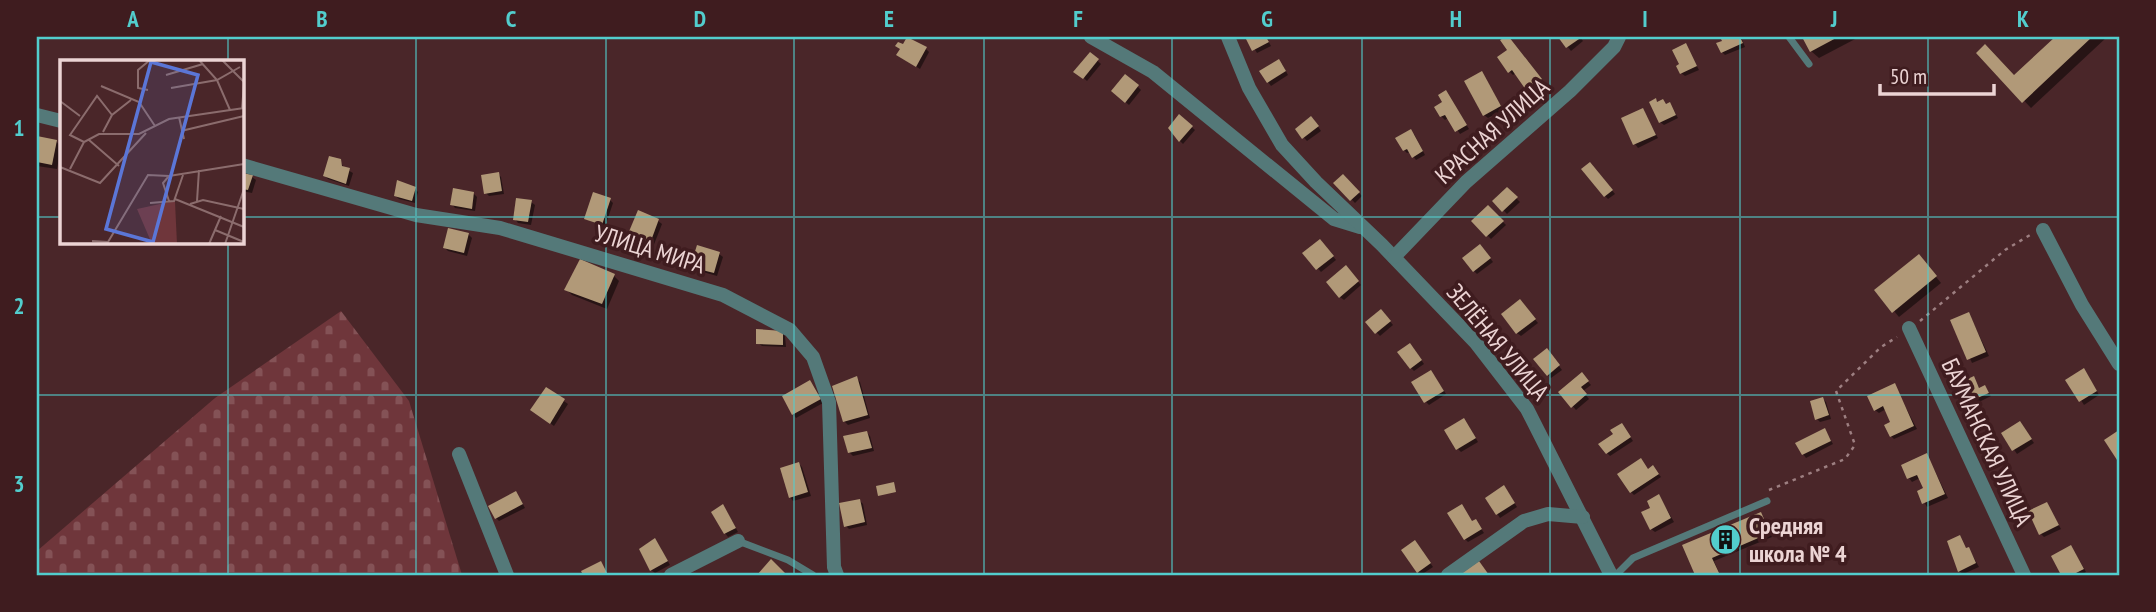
<svg xmlns="http://www.w3.org/2000/svg" width="2156" height="612" font-family="'PT Sans Narrow',sans-serif">
  <defs>
    <pattern id="cemetery-stones" width="16" height="16" patternUnits="userSpaceOnUse" patternTransform="scale(1.75)"><rect width="16" height="16" fill="#6f363b"/><path d="M2 7V4a2 2 0 0 1 4 0v3zM10 15v-3a2 2 0 0 1 4 0v3z" fill="#845256"/></pattern>
  </defs>
  <rect width="100%" height="100%" fill="#4a2629"/>
  <path fill="url(#cemetery-stones)" d="M341,311L409,401L462,575H37V551L215,398Z"/>
  <g fill="#0007">
    <path d="M1247,37H1266L1271,46L1257,53Z"/>
    <path d="M1560,37H1580L1583,41L1571,51Z"/>
    <path d="M1722,37H1741L1745,47L1725,55L1722,52L1724,42Z"/>
    <path d="M1804,37H1859L1819,58L1811,51Z"/>
    <path d="M2057,37H2107L2031,108L1979,53L2014,77Z"/>
    <path d="M1686,46L1699,70L1685,76L1681,73Z"/>
    <path d="M926,49L929,52L920,69L902,58Z"/>
    <path d="M1509,51L1526,63L1528,61L1544,83L1530,92L1516,73L1513,75L1510,72Z"/>
    <path d="M1090,54L1101,64L1087,81L1076,71Z"/>
    <path d="M1282,64L1288,75L1271,86L1268,82Z"/>
    <path d="M1482,73L1503,110L1488,118L1484,115Z"/>
    <path d="M1138,87L1141,90L1129,105L1117,95Z"/>
    <path d="M1449,96L1469,129L1460,134L1449,117L1445,120L1441,116Z"/>
    <path d="M1658,103L1670,104L1678,118L1664,125L1660,122Z"/>
    <path d="M1642,110L1658,138L1638,148L1635,144Z"/>
    <path d="M1180,117L1195,130L1183,144L1176,137Z"/>
    <path d="M1315,122L1321,131L1307,141L1297,130Z"/>
    <path d="M1414,134L1425,155L1416,160L1410,152L1407,153L1404,150Z"/>
    <path d="M37,138L56,141L61,147L57,169L37,166Z"/>
    <path d="M340,161L344,168L353,173L349,186L328,179L325,176Z"/>
    <path d="M1594,168L1615,194L1608,199L1605,196Z"/>
    <path d="M498,174L501,177L504,194L489,196L486,193Z"/>
    <path d="M242,175L252,177L256,180L252,193L242,191Z"/>
    <path d="M1343,176L1362,196L1355,203L1336,183Z"/>
    <path d="M415,189L418,192L415,203L399,199L396,196Z"/>
    <path d="M1507,189L1520,202L1507,214L1495,201Z"/>
    <path d="M474,194L477,197L475,211L455,208L452,204Z"/>
    <path d="M610,200L613,203L605,227L586,219Z"/>
    <path d="M531,202L535,205L531,225L518,223L515,219Z"/>
    <path d="M1488,207L1506,225L1491,239L1473,221Z"/>
    <path d="M658,221L662,224L651,252L627,241Z"/>
    <path d="M468,234L472,238L467,256L448,251L445,248Z"/>
    <path d="M1323,244L1336,260L1321,272L1305,254Z"/>
    <path d="M1483,249L1493,262L1477,274L1474,271Z"/>
    <path d="M719,254L723,257L717,276L696,270L692,266Z"/>
    <path d="M1924,262L1941,283L1899,317L1894,311Z"/>
    <path d="M1349,271L1361,285L1344,300L1340,297Z"/>
    <path d="M614,276L619,281L607,309L572,295L566,289Z"/>
    <path d="M1523,305L1538,323L1521,336L1517,333Z"/>
    <path d="M1384,314L1393,325L1380,336L1367,322Z"/>
    <path d="M1969,314L1989,356L1972,363L1953,321Z"/>
    <path d="M782,333L785,336L786,347L762,346L758,343Z"/>
    <path d="M1413,348L1424,364L1414,371L1411,368Z"/>
    <path d="M1550,354L1562,370L1551,378L1548,375Z"/>
    <path d="M2087,374L2099,395L2084,405L2068,380Z"/>
    <path d="M1582,375L1591,385L1583,391L1589,399L1576,410L1560,392Z"/>
    <path d="M1434,376L1446,394L1429,405L1426,402Z"/>
    <path d="M1973,378L1980,389L1985,387L1991,396L1973,405L1961,384Z"/>
    <path d="M857,379L860,382L870,418L848,425L845,422L834,387Z"/>
    <path d="M813,385L823,403L796,418L793,414Z"/>
    <path d="M1894,385L1917,429L1894,439L1891,436L1892,423L1886,409L1879,413L1875,410Z"/>
    <path d="M547,389L568,404L554,426L536,413Z"/>
    <path d="M1823,399L1826,402L1831,419L1820,422L1817,419Z"/>
    <path d="M1467,423L1478,442L1461,452L1458,449Z"/>
    <path d="M2023,427L2034,443L2017,454L2003,434Z"/>
    <path d="M1625,429L1633,441L1610,456L1607,453Z"/>
    <path d="M1825,430L1833,444L1806,458L1803,454Z"/>
    <path d="M867,433L870,436L874,451L853,456L849,452Z"/>
    <path d="M1927,455L1948,498L1927,507L1919,492L1925,489L1920,478L1912,482L1909,478Z"/>
    <path d="M799,464L802,467L811,496L793,501L790,497Z"/>
    <path d="M1656,471L1661,477L1634,495L1631,492Z"/>
    <path d="M1507,491L1517,507L1500,518L1487,498Z"/>
    <path d="M1659,496L1674,522L1655,532L1651,529L1653,508Z"/>
    <path d="M519,497L525,508L499,521L496,518Z"/>
    <path d="M859,500L863,504L867,525L849,529L846,526Z"/>
    <path d="M2047,504L2061,529L2044,537L2041,534Z"/>
    <path d="M726,510L738,532L728,537L725,533Z"/>
    <path d="M1761,514L1772,537L1714,561L1720,575H1697L1685,546Z"/>
    <path d="M1476,521L1484,533L1468,542L1465,539Z"/>
    <path d="M658,544L670,565L655,573L651,570Z"/>
    <path d="M1418,545L1433,567L1421,575L1418,571Z"/>
    <path d="M1969,549L1979,567L1963,574L1959,571L1966,550Z"/>
    <path d="M2074,551L2086,572L2081,575H2063L2053,557Z"/>
  </g>
  <g fill="#b19978">
    <path d="M907,37L927,47L916,67L896,55L900,49L895,46L898,42L903,44Z"/>
    <path d="M1245,37H1266L1269,42L1252,51Z"/>
    <path d="M1505,37H1509L1542,79L1526,90L1512,70L1508,73L1497,57L1507,50L1500,40Z"/>
    <path d="M1558,37H1582L1566,48Z"/>
    <path d="M1720,37H1740L1743,43L1721,53L1716,43L1722,41Z"/>
    <path d="M1802,37H1838L1810,52Z"/>
    <path d="M2055,37H2092L2022,103L1976,53L1985,44L2014,75Z"/>
    <path d="M1686,43L1697,66L1680,74L1676,66L1679,64L1672,50Z"/>
    <path d="M1090,52L1099,59L1083,79L1073,72Z"/>
    <path d="M1279,59L1286,71L1267,83L1259,71Z"/>
    <path d="M1482,71L1501,106L1483,116L1464,81Z"/>
    <path d="M1125,74L1139,85L1125,103L1111,91Z"/>
    <path d="M1446,90L1467,125L1455,132L1445,115L1440,117L1434,107L1442,102L1438,95Z"/>
    <path d="M1656,98L1657,102L1663,99L1666,104L1670,102L1676,115L1659,123L1649,102Z"/>
    <path d="M1643,108L1656,135L1633,145L1621,118Z"/>
    <path d="M1179,114L1193,126L1179,142L1168,128Z"/>
    <path d="M1311,116L1319,126L1302,139L1295,129Z"/>
    <path d="M1411,129L1423,151L1412,158L1407,149L1403,151L1395,138Z"/>
    <path d="M37,136L57,140L52,165L37,162Z"/>
    <path d="M329,156L341,159L342,166L350,168L346,184L323,176Z"/>
    <path d="M1590,162L1613,190L1604,197L1581,169Z"/>
    <path d="M499,172L502,191L484,194L481,175Z"/>
    <path d="M242,173L253,175L248,190L242,189Z"/>
    <path d="M1343,174L1360,192L1350,201L1333,183Z"/>
    <path d="M397,180L416,187L412,201L394,196Z"/>
    <path d="M1507,187L1518,197L1502,212L1492,201Z"/>
    <path d="M453,188L474,192L472,209L450,205Z"/>
    <path d="M593,192L611,198L602,225L584,219Z"/>
    <path d="M516,198L532,200L528,222L513,220Z"/>
    <path d="M1488,205L1504,221L1486,237L1471,221Z"/>
    <path d="M638,210L659,219L648,249L625,241Z"/>
    <path d="M448,228L469,233L464,253L443,248Z"/>
    <path d="M1320,239L1334,256L1316,270L1302,253Z"/>
    <path d="M1480,244L1491,258L1473,272L1462,258Z"/>
    <path d="M697,245L720,252L714,273L690,267Z"/>
    <path d="M1919,254L1937,276L1892,313L1874,290Z"/>
    <path d="M580,259L615,274L602,304L564,290Z"/>
    <path d="M1346,265L1359,281L1339,298L1326,282Z"/>
    <path d="M1520,299L1536,319L1516,334L1501,314Z"/>
    <path d="M1381,309L1391,321L1375,334L1365,322Z"/>
    <path d="M1969,312L1986,352L1967,360L1950,320Z"/>
    <path d="M756,329L783,331V345L756,344Z"/>
    <path d="M1410,343L1422,360L1410,369L1397,352Z"/>
    <path d="M1547,348L1560,365L1547,376L1533,359Z"/>
    <path d="M2084,368L2097,391L2079,402L2065,380Z"/>
    <path d="M1431,370L1444,391L1424,403L1411,382Z"/>
    <path d="M1582,372L1589,381L1581,387L1587,394L1571,408L1558,392Z"/>
    <path d="M857,376L868,415L843,422L832,386Z"/>
    <path d="M1974,376L1979,388L1985,385L1989,393L1968,402L1959,383Z"/>
    <path d="M810,380L821,399L792,415L782,396Z"/>
    <path d="M1895,383L1914,426L1890,437L1884,425L1890,422L1883,406L1874,411L1867,396Z"/>
    <path d="M546,387L565,399L550,424L530,410Z"/>
    <path d="M1823,397L1829,415L1815,420L1810,401Z"/>
    <path d="M1464,418L1476,438L1456,450L1444,430Z"/>
    <path d="M2020,421L2032,439L2012,451L2001,433Z"/>
    <path d="M1622,423L1631,437L1606,454L1598,444L1613,434L1610,430Z"/>
    <path d="M1825,428L1831,441L1802,455L1795,443Z"/>
    <path d="M2119,430V463L2104,440Z"/>
    <path d="M867,431L872,448L848,453L843,436Z"/>
    <path d="M1927,453L1945,494L1922,504L1917,491L1923,488L1917,475L1907,479L1901,465Z"/>
    <path d="M1641,458L1648,469L1653,465L1659,474L1630,493L1617,474Z"/>
    <path d="M799,462L808,492L789,498L780,468Z"/>
    <path d="M894,482L896,492L878,496L876,486Z"/>
    <path d="M1504,485L1515,503L1496,515L1485,498Z"/>
    <path d="M516,491L523,504L495,519L488,506Z"/>
    <path d="M1659,494L1671,518L1650,530L1641,512L1650,508L1647,501Z"/>
    <path d="M860,499L865,522L844,527L839,503Z"/>
    <path d="M2047,502L2059,525L2039,535L2028,511Z"/>
    <path d="M723,504L736,528L724,534L711,512Z"/>
    <path d="M1462,504L1472,521L1476,519L1482,529L1464,540L1447,513Z"/>
    <path d="M1761,512L1770,533L1712,558L1720,575H1695L1682,545Z"/>
    <path d="M1960,535L1966,548L1969,547L1976,563L1958,572L1947,541Z"/>
    <path d="M655,538L668,561L650,571L639,549Z"/>
    <path d="M1415,540L1431,563L1417,573L1401,550Z"/>
    <path d="M2071,545L2084,569L2072,575H2061L2051,556Z"/>
    <path d="M771,559L787,575H757Z"/>
    <path d="M601,561L608,575H583L581,571Z"/>
    <path d="M1479,561L1489,575H1459Z"/>
  </g>
  <g fill="none" stroke-linecap="round" stroke-linejoin="round">
    <g stroke="#9d7f81" stroke-width="2.5" stroke-dasharray="3.5 5" stroke-linecap="butt">
      <path d="M1920,321L2005,250L2030,235"/>
      <path d="M1769,490L1845,459L1855,445L1836,391L1881,347L1897,337"/>
    </g>
    <g stroke="#547979" stroke-width="7">
      <path d="M1789,37L1809,64"/>
      <path d="M738,541L788,560L813,575"/>
      <path d="M1616,575L1633,558L1767,501"/>
    </g>
    <g stroke="#547979" stroke-width="14">
      <path d="M1091,37L1153,72L1334,219L1360,227"/>
      <path d="M1228,37L1249,88L1282,145L1316,182L1382,245L1476,343L1527,409L1611,575"/>
      <path d="M37,115L61,121"/>
      <path d="M242,165L416,215L500,228L723,295L790,330L813,357L829,402L834,567L837,575"/>
      <path d="M2043,230L2082,305L2119,364"/>
      <path d="M1394,257L1466,182L1570,91L1614,47L1619,37"/>
      <path d="M1909,328L2024,575"/>
      <path d="M459,454L507,575"/>
      <path d="M671,575L738,541"/>
      <path d="M1448,575L1524,521L1548,514L1583,517"/>
    </g>
  </g>
  <path fill="none" stroke="#52cdcd" stroke-width="2" stroke-opacity="0.55" d="M228,37V61M416,37V575M606,37V575M794,37V575M984,37V575M1172,37V575M1362,37V575M1550,37V575M1740,37V575M1928,37V575M37,217H61M242,217H2119M228,242V575M37,395H2119"/>
  <defs>
    <symbol id="building-disc" viewBox="-11 -11 22 22"><circle r="9.5" fill="#52cdcd" stroke="#3f1c1f"/><path d="M-4-6H4V6H1V3H-1V6H-4ZM-2.5-4.3h1.7v1.8h-1.7ZM.8-4.3h1.7v1.8H.8ZM-2.5-1h1.7V.8h-1.7ZM.8-1h1.7V.8H.8Z" fill="#111"/></symbol>
  </defs>
  <g fill-rule="evenodd">
    <use href="#building-disc" x="1708" y="522" width="35" height="35"/>
  </g>
  <g text-anchor="middle" dominant-baseline="central" stroke-width="7" stroke-linejoin="round" paint-order="stroke">
    <g font-size="24" fill="#ecd4d4" stroke="#3f1c1f">
      <text transform="translate(1492 131) rotate(-42)">КРАСНАЯ УЛИЦА</text>
      <text transform="translate(650 249) rotate(17)">УЛИЦА МИРА</text>
      <text transform="translate(1498 342) rotate(50)">ЗЕЛЁНАЯ УЛИЦА</text>
      <text transform="translate(1987 442) rotate(65)">БАУМАНСКАЯ УЛИЦА</text>
    </g>
    <g font-size="24" font-weight="bold" fill="#ecd4d4" stroke="#3f1c1f" text-anchor="start">
      <text x="1749" y="525">Средняя<tspan x="1749" dy="28">школа № 4</tspan></text>
    </g>
  </g>
  <g transform="translate(60 60)">
    <rect width="184" height="184" fill="#4a2629"/>
    <path d="M109,142H115L117,184H92L77,149Z" fill="#6f363b"/>
    <path fill="none" stroke="#8b6c6d" stroke-width="2" d="M139,0L157,20L170,50M162,0L184,22M106,15L143,4M41,26L79,42L95,66M111,28L157,20L180,7M88,30L78,28V10L90,0M0,41L20,56M182,48L184,25M119,57L124,79M121,71L184,56M43,72L52,55L71,40M29,80L59,106M24,82L10,75L37,36L52,55M0,107L40,123L86,73M10,109L24,82L39,74H79L109,59L184,48M115,139L184,167M109,141L103,123L109,116M137,141L139,110M90,143L114,141L123,115M130,144L143,140L184,149M155,170L184,182M32,181L48,182L88,115L109,116L184,104M149,184L161,156M165,184L184,129"/>
    <path fill="#5b76d7" fill-opacity="0.15" stroke="#5b76d7" stroke-width="3.5" d="M91,2L138,15L93,182L46,169Z"/>
    <rect width="184" height="184" fill="none" stroke="#ecd4d4" stroke-width="3.5"/>
  </g>
  <rect width="2156" height="612" fill="none" stroke="#3f1c1f" stroke-width="77"/>
  <path d="M1880 84v10h114v-10" fill="none" stroke="#ecd4d4" stroke-width="3.5"/>
  <text x="1890" y="84" font-size="21" fill="#ecd4d4" stroke="#3f1c1f" stroke-width="5" paint-order="stroke">50 m</text>
  <rect x="38" y="38" width="2080" height="536" fill="none" stroke="#52cdcd" stroke-width="2.5"/>
  <g font-size="23" text-anchor="middle" font-weight="bold" fill="#52cdcd">
    <text x="133" y="27">A</text>
    <text x="322" y="27">B</text>
    <text x="511" y="27">C</text>
    <text x="700" y="27">D</text>
    <text x="889" y="27">E</text>
    <text x="1078" y="27">F</text>
    <text x="1267" y="27">G</text>
    <text x="1456" y="27">H</text>
    <text x="1645" y="27">I</text>
    <text x="1834" y="27">J</text>
    <text x="2023" y="27">K</text>
    <text x="19" y="136">1</text>
    <text x="19" y="314">2</text>
    <text x="19" y="492">3</text>
  </g>
</svg>
